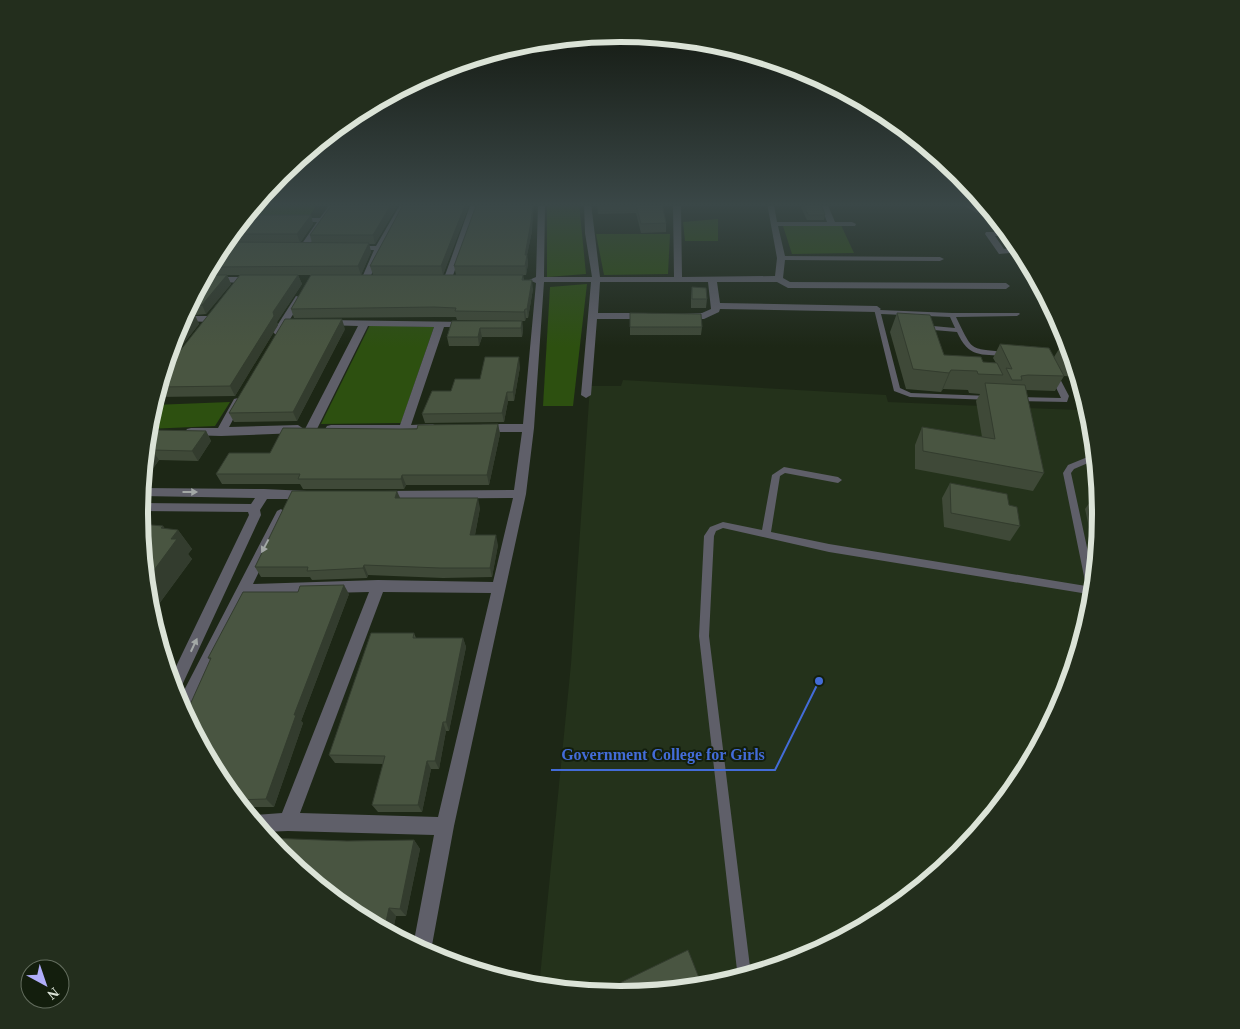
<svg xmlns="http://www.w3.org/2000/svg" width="1240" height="1029" font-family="Georgia,serif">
  <rect width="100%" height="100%" fill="#1d2716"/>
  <path fill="#24321b" d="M623,380L886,395L888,402L1078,410L1074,402L1086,403L1092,421L1101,515L1091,609L1064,699L1020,782L960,855L887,914L804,959L713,986L620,995L539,987L571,664L590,386H621Z"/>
  <g fill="#2d5010">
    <path d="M257,203H318L309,217H245Z"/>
    <path d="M547,203H579L586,274L547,277Z"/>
    <path d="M718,219V241H685L683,222Z"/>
    <path d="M841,225L854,253L792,254L783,226Z"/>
    <path d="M596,234H670L668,274L604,275Z"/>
    <path d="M587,284L573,406H543L550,287Z"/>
    <path d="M370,325L434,327L401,423L321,424Z"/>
    <path d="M230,402L215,426L148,429L153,405Z"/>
  </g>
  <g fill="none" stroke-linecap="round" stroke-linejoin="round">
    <g fill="#5f5f69" fill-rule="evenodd">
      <path d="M877,307L880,310L952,313H1019L1020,314L1017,316L956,317C975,356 969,346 1008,353V355L1006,356C980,354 969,358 957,332L922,329L919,327L922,325L955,328L950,317L881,314L900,388L911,393L990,396L994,398L993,400L910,397L894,391L874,309Z"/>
      <path d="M1054,373L1058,375L1069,396L1067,402L1015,401V397H1018L1061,398L1050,375Z"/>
      <path d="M1095,454V460L1074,469L1071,473L1094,580L1092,600L1090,599L1088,594L829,552L723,528L716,531L714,536L709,636L751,975L738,979L699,636L704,536L710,527L723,522L762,530L772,475L784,467L838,477L842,480L838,483L785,473L780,476L771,532L829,544L1086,586L1063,473L1068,465Z"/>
    </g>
    <g fill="#5f5f69" fill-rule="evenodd">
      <path d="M331,203H338L306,250H300L299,248L317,222H295L291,220L295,218H320Z"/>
      <path d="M401,203H408L383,248L369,280L362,282L361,280L374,250H354L350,248L354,246H376Z"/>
      <path d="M471,203H479L451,281L444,283L443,281Z"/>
      <path d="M538,203H545L544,277H592L585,233L584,203H591L600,277H674L673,205H647L644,203H703L699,205H681L682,277L775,276L777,258L767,203L774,205L777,222H827L820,203H827L835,222H852L856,224L855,226H778L785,256L940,257L944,259L940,261L785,260L783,278L790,282L1006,283L1010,286L1006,289L788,288L777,282H717L720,303L877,306L881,309L877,312L720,309L719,312L704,319H684L681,318V314L702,313L711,309L708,282H600L598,313H646L651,316L646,319H597L591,395L586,398L581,395L591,282H544L534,428L526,494L454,826L430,956L413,946L434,835L288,831L262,832L250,817L255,815L282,813L369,592L247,595L188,715L185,716L178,702L277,511L281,509L287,514L253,584L378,580L493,582L513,498L382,499L376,495L382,491L514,490L522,432H483L477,428L483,424H523L536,283L529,280L536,277ZM383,592L491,593L438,817L300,813Z"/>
      <path d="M959,203C970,202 977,209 987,208L990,212L977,213Z"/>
      <path d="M986,232H1007L1010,236H995L1004,249L1020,248L1022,252L999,254L985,234Z"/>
      <path d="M213,277H253L257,280L253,283L210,282V278Z"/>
      <path d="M296,296L303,298L281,334H275L273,332Z"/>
      <path d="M183,316H211L216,319L211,322L181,321Z"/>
      <path d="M326,320L469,322L471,324L466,327H444L411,425L433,424L439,428L437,431L327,432L325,429L327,426L331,425H400L434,327L368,326L317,429L311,433L307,432L305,429L358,326L323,325V321Z"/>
      <path d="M238,398L243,401L229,427L298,425L304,429L298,433L221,436L187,435L185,432L187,429L191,428H218L234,399Z"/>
      <path d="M142,488L264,489L307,491L313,495L307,499H267L260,510L261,515L178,694L175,695L170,679L249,515L248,512L140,511V503L251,504L255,498L141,496Z"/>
    </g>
  </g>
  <g fill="#3f4938">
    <path d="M333,203H399L375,244H369L371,252L361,275H373L370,266L404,203H470L443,275H456L454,266L532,231L527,255L528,264L526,275H523L524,280L533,289L528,318H526L525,321L457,320L456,317H436L294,318L291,309L311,275H298L302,284L277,322L278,325L235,396L156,397L164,371L240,275H227L231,284L206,314L195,315L199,324L165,367L176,330L220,247L247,215H311L313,224L300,243H312L310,235Z"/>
    <path d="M597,203H662L666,223V232L641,233L636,213L598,214Z"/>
    <path d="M708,203H750L710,206Z"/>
    <path d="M799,203H821L825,215L824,220H807Z"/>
    <path d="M692,287L707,299L706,308H691V296Z"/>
    <path d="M630,313L702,327L701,335H630Z"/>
    <path d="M897,313L944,355L983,362L996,363L993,358L1000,344L1054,357L1062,344H1068L1078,377L1064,376L1055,391L1026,390L1044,473L1033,491L915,469V445L922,427L982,437L976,401L980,394L969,393L968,390L943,389L941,392L906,389L890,332Z"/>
    <path d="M452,321H522L523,331L522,337H482L479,346H449L447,337Z"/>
    <path d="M345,329L297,421L234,422L229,413Z"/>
    <path d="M520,367L514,401H508L504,422L425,423L422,414L451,391L480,379Z"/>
    <path d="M1085,400L1092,421L1094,441L1088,440L1078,412Z"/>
    <path d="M498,424L500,434L489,485H406L404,489H303L300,484H222L216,474L270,453L400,429Z"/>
    <path d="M148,430L206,431L211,441L198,461L159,460L142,484Z"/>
    <path d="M1095,456L1101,515L1096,559L1085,509L1097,492L1089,465Z"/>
    <path d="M950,483L1009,505L1020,526L1010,541L944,527L942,498Z"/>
    <path d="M400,498L480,508L475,535L498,545L492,577L443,578L368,575L367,578L312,580L310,577H261L255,567Z"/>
    <path d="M140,524L163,526L165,529L178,530L192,549L188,554L192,559L153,612L149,611L148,608Z"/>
    <path d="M349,594L301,721L303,723L274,807H241L220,781L210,660L208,658Z"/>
    <path d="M414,633L416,638H463L466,647L449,731H446L439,769H431L422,812H378L372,805L383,764L335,763L329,755Z"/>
    <path d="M414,840L420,849L406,916H396L392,935L347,841Z"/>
  </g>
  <g fill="#333c2e">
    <path d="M392,203H399L375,244L373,235Z"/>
    <path d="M466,203H470L443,275L441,266Z"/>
    <path d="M533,203H534L532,231L527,255L528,264L526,275L525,255Z"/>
    <path d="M311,215L313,224L300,243L297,234Z"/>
    <path d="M369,243L371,252L361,275L358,266Z"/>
    <path d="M227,275L231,284L206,314L202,305Z"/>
    <path d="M298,275L302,284L277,322L278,325L235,396L230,386L273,312Z"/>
    <path d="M532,280L533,289L528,318L527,309Z"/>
    <path d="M525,309L526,318L525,321L524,312Z"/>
    <path d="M194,314L199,324L165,367L173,341Z"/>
    <path d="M342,319L345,329L297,421L293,412Z"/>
    <path d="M522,321L523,331L522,337L521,328Z"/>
    <path d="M480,328L482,337L479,346L478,337Z"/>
    <path d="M519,357L520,367L514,401L513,392Z"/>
    <path d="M951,370L943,389L941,392L949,373Z"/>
    <path d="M507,392L508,401L504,422L502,413Z"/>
    <path d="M498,424L500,434L489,485L487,475Z"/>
    <path d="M206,431L211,441L198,461L192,451Z"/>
    <path d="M152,450L159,460L142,484L145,461Z"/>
    <path d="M402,475L406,485L404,489L401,479Z"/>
    <path d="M397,491L401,500L395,498Z"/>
    <path d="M478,498L480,508L473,545L470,535Z"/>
    <path d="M163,526L172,538L178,530L192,549L188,554L192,559L153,612L148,607L146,581L161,528Z"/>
    <path d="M496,535L498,545L492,577L490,568Z"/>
    <path d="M364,565L368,575L367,578L363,568Z"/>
    <path d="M344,585L349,594L301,721L303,723L274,807L266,799L294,715Z"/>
    <path d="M463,638L466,647L449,731L446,722Z"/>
    <path d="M443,722L446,731L439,769L435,761Z"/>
    <path d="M427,761L431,769L422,812L418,805Z"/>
    <path d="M414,840L420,849L406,916L400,909Z"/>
    <path d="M389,908L396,916L392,935L384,931Z"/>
    <path d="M701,983L699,988H693L694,986Z"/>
  </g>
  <g fill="#495541" stroke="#333c2e">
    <path d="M333,203H392L373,235H310Z"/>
    <path d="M404,203H466L441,266H370Z"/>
    <path d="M477,203H533L531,222L525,255H527L525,266H454Z"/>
    <path d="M598,203H662L666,223L641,224L636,205L598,206Z"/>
    <path d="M803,203H821L825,215H808Z"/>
    <path d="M247,215H311L297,234H231Z"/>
    <path d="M224,242L369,243L358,266L210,267L220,247Z"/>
    <path d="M206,275H227L202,305H189Z"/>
    <path d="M240,275H298L273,312L274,316L230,386L159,387L164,371Z"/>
    <path d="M311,275H523L522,280H532L527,309H525L524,312L455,311L456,308L434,307L291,309Z"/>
    <path d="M692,287L706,288L707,299H692Z"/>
    <path d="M630,313L701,314L702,327H630Z"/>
    <path d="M897,313L930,315L944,355L981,357L983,362L997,363L1003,375L978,374L977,371L951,370L949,373L913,369Z"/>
    <path d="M185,314H194L173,341L176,330Z"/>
    <path d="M285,319H342L293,412L229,413Z"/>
    <path d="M452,321H522L521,328H480L478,337H447Z"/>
    <path d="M1000,344L1049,348L1064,376L1028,375L1021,376L1022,380H1012L1006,368L1012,369Z"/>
    <path d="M1062,344H1068L1073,358H1070Z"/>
    <path d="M485,357H519L513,392H507L502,413L422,414L432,391H451L455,379H480Z"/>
    <path d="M985,383L1025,385L1044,473L923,451L922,427L995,439Z"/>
    <path d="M498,424L487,475H402L401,479H298L300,474H216L229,453H270L283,428L400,429H417L418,425Z"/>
    <path d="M148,430L206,431L192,451L152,450L145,461Z"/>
    <path d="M950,483L1007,494L1009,505L1017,507L1020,526L951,513Z"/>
    <path d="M292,491H397L395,498H478L470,535H496L490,568H440L364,565L363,568L307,571L308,567H255Z"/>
    <path d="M140,524L163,526L161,528L178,530L171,539H177L146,581Z"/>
    <path d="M344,585L294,715H296L266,799L235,800L220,781L185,716L211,658H208L243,592H298L300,586Z"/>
    <path d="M371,633H414L413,638H463L446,722H443L435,761H427L418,805H372L385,756L329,755Z"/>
    <path d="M267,838L347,841L414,840L400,909L389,908L384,931L353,914L280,854Z"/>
    <path d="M688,950L701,983L694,986V988L620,995L599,993Z"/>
  </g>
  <defs><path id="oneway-solid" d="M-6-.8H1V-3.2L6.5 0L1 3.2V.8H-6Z" transform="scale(1.25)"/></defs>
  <g fill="#a3a8a6">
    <use href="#oneway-solid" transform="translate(190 492)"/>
    <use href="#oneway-solid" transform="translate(265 546) rotate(118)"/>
    <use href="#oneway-solid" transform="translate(194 645) rotate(-65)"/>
  </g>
  <linearGradient id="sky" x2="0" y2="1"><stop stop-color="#10150c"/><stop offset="0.59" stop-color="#3a4747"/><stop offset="1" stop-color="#3a4747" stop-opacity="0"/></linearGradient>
  <rect width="1240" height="347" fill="url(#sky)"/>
  <path d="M0 0H1240V1029H0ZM148 514a472 472 0 1 1 944 0a472 472 0 1 1-944 0Z" fill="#232e1d" fill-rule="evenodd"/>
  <path fill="none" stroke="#dbe3d7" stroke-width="6" d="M148 514a472 472 0 1 1 944 0a472 472 0 1 1-944 0Z"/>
  <path fill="none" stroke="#436cd8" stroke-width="2" d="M819 681L775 770H551"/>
  <circle fill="#436cd8" stroke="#131e0d" stroke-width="2" cx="819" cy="681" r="5"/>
  <g font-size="16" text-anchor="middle" font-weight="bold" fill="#436cd8" stroke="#131e0d" stroke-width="4" stroke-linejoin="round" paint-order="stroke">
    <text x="663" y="760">Government College for Girls</text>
  </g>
  <g transform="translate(45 984) rotate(140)"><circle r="24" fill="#131e0d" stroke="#636d5e"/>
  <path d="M0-4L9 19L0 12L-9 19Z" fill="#b0aefa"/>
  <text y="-8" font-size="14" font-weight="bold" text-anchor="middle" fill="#dbe3d7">N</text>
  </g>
</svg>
